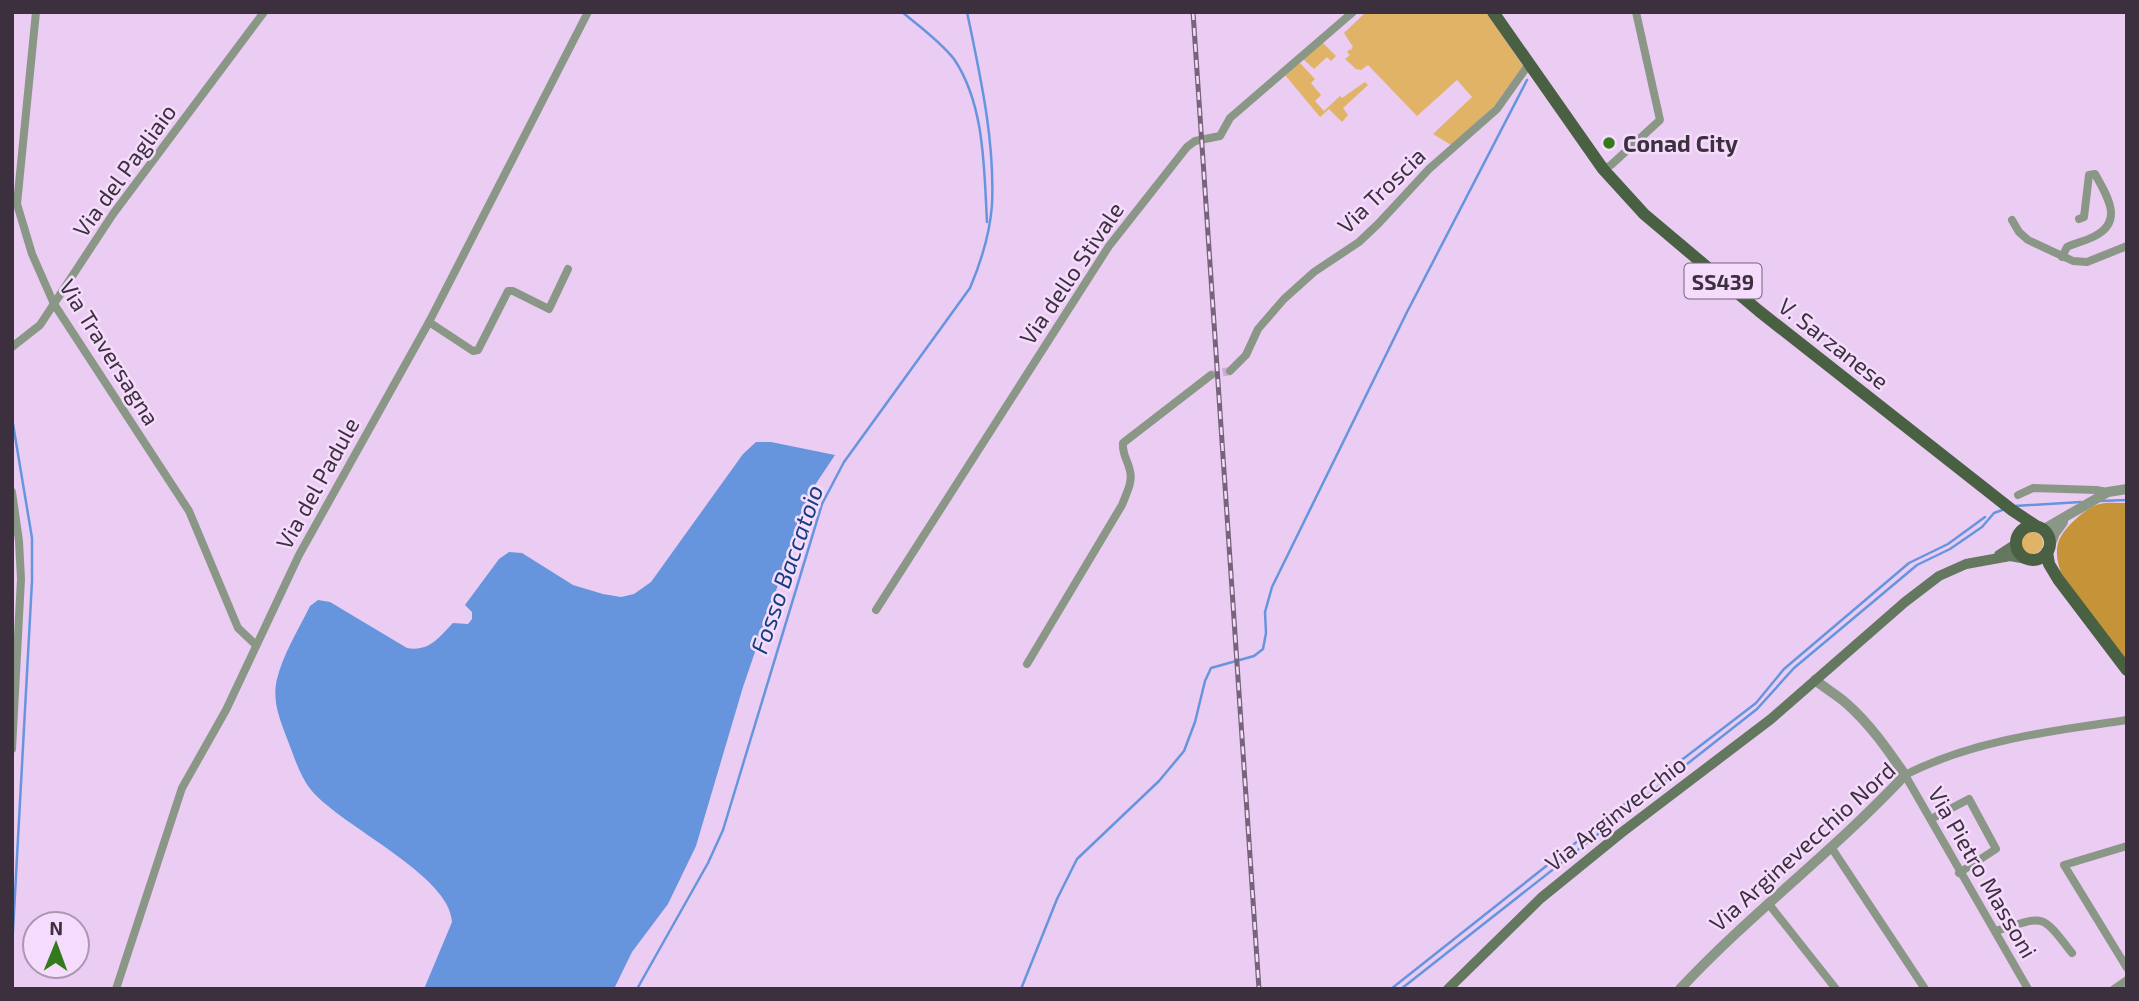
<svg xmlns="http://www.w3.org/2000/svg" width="2139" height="1001" font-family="'Exo 2',sans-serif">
  <rect width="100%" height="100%" fill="#ebcdf3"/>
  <g fill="#e1b367">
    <path d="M1366,12H1486L1523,66L1494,106L1451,145L1433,134L1472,97L1457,80L1417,116L1368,65L1361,70L1356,69L1345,59L1350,55L1347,52L1350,49L1353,51L1351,48L1353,47L1344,33Z"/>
    <path d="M1322,42L1336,56L1331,61L1327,57L1314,69L1303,59Z"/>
    <path d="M1299,62L1315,79L1311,83L1321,95L1315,101L1324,111L1340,96L1342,98L1365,82L1368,85L1343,108L1348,115L1342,122L1329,109L1320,117L1285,75Z"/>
    <circle cx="2032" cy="543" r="11"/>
  </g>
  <path fill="#c59338" d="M2127,503V664L2061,573C2053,548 2056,537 2076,519C2082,513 2090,507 2099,504C2107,502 2118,503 2127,503Z"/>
  <path fill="#6695de" d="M756,442H771L835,455L811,491L804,509L743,687L696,846L668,904L632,952L614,989H424L452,922C450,875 342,827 311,790C299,775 293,753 286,736C279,717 272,700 277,679C283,654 299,629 310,606L318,600L330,602L407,648C430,652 439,637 453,623L468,624L472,619V612L465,605L499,559L509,552L522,553L573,585L603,594L621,597L634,594L651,582L743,454Z"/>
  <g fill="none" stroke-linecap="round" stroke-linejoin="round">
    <g stroke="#6695de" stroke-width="2.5">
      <path d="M902,12C919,26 940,41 954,59C985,105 984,169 987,222"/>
      <path d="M12,418L32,538V581L12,949"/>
      <path d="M2099,501L2127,500"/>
      <path d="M2015,506L2081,502"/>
      <path d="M637,989L708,863L723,830L822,504L844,462L970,288C981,262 990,232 992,205C995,140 980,75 967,12"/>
      <path d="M1021,989L1057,899L1077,859L1159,781L1184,751L1195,722L1205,681L1211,668L1254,656L1263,649L1266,633L1265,612L1272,587L1406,314L1527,80"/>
      <path d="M1391,989L1636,795L1743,713L1756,703L1784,669L1909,563L1948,544L1985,517"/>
      <path d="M1401,989L1757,709L1794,668L1917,565L1950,549L1982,527L1994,513L2005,509"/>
    </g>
    <path stroke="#c8aecf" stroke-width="8" stroke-dasharray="8 4" stroke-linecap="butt" d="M1211,375L1230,371"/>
    <g stroke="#8a9787" stroke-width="8">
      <path d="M36,12L17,204L32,254L54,304L189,511L238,628L255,644"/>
      <path d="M1603,169L1611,165L1660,120L1636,12"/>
      <path d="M2012,220L2019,232L2028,240L2073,261L2087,262L2127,246"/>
      <path d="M2062,257L2067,247C2075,243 2085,241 2093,237C2125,222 2107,196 2095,174L2089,175L2084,217L2079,219"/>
      <path d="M429,322L473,351L478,350L508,291H513L549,309L568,269"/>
      <path d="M12,347L40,325L113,214L264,12"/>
      <path d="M1230,371L1246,355L1258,329L1284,299L1314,272L1359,242L1378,224L1429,169L1497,109L1529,64"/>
      <path d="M12,492L19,541L21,579L12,749"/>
      <path d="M2018,495L2033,488L2096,490L2108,492"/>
      <path d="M876,610L1109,246L1187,147L1195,141L1220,136L1230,118L1353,12"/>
      <path d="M1027,664L1122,505C1126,494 1133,482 1130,471C1128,460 1122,455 1123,443L1211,375"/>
      <path d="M1931,819L1969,799L1996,849L1959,873"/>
      <path d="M2127,846L2064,865L2127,968"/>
      <path d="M1831,847L1925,989"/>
      <path d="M1768,903L1836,989"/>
      <path d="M1996,931C2045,916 2040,912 2072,953"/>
      <path d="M116,989L182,788L226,710L299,555L429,322L588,12"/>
      <path d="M2028,989L1905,775C1973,740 2052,731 2127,720"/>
      <path d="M2114,989L2127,980"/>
    </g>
    <g stroke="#8a9787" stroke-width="10">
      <path d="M2044,529L2108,492L2127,489"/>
      <path d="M2050,546L2055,533L2063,522"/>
      <path d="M1680,989C1751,913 1834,851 1905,775C1888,750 1870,724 1846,703C1837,695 1825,688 1815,680"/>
    </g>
    <g stroke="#64775f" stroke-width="10">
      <path d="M1999,555L2016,544"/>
      <path d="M1448,989L1541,898L1621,833L1771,719L1905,602L1939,576L1966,564L2010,556L2027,559"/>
    </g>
    <g stroke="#496043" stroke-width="12">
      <path d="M1493,12L1603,169L1644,214L1759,311L2012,510L2036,526"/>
      <circle cx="2033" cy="543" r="17"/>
      <path d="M2047,552L2049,564L2058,579L2127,670"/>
    </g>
    <defs>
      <path id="rail" d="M1193,12L1259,989"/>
    </defs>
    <use href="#rail" stroke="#76647a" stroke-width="5"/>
    <use href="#rail" stroke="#f5dcfc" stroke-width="2.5" stroke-dasharray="8" stroke-linecap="butt"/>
  </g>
  <circle fill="#347a1c" stroke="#f5dcfc" stroke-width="2.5" cx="1609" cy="143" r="7"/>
  <g text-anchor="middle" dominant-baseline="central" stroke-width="5" stroke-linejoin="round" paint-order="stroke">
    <rect fill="#f5dcfc" stroke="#746478" stroke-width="2" x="1684.5" y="263.5" width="77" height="35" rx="5"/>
    <g font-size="21" font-weight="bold" fill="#3c303f">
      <text x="1723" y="281">SS439</text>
    </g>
    <g font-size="23" font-weight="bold" fill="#3c303f" stroke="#f5dcfc" text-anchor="start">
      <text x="1623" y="143">Conad City</text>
    </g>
    <g font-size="23" fill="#3c303f" stroke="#f5dcfc">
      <text transform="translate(124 170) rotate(-54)">Via del Pagliaio</text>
      <text transform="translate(1381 190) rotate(-44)">Via Troscia</text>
      <text transform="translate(1071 273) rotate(-56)">Via dello Stivale</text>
      <text transform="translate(1834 343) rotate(38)">V. Sarzanese</text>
      <text transform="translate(110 352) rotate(58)">Via Traversagna</text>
      <text transform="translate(317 483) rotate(-61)">Via del Padule</text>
      <text transform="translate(1615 813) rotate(-38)">Via Arginvecchio</text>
      <text transform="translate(1802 846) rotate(-42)">Via Arginevecchio Nord</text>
      <text transform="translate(1983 872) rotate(60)">Via Pietro Massoni</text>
    </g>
    <g font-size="24" font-style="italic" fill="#133f81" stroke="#f5dcfc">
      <text transform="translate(786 569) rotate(-71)">Fosso Baccatoio</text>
    </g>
  </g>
  <rect width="2139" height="1001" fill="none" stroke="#3c303f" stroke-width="28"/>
  <g transform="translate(56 945) rotate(1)"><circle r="33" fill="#f5dcfc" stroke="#ab97b0" stroke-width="2"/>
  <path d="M0-5L12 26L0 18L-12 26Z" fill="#347a1c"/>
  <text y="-10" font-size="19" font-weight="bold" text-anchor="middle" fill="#3c303f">N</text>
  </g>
</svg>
